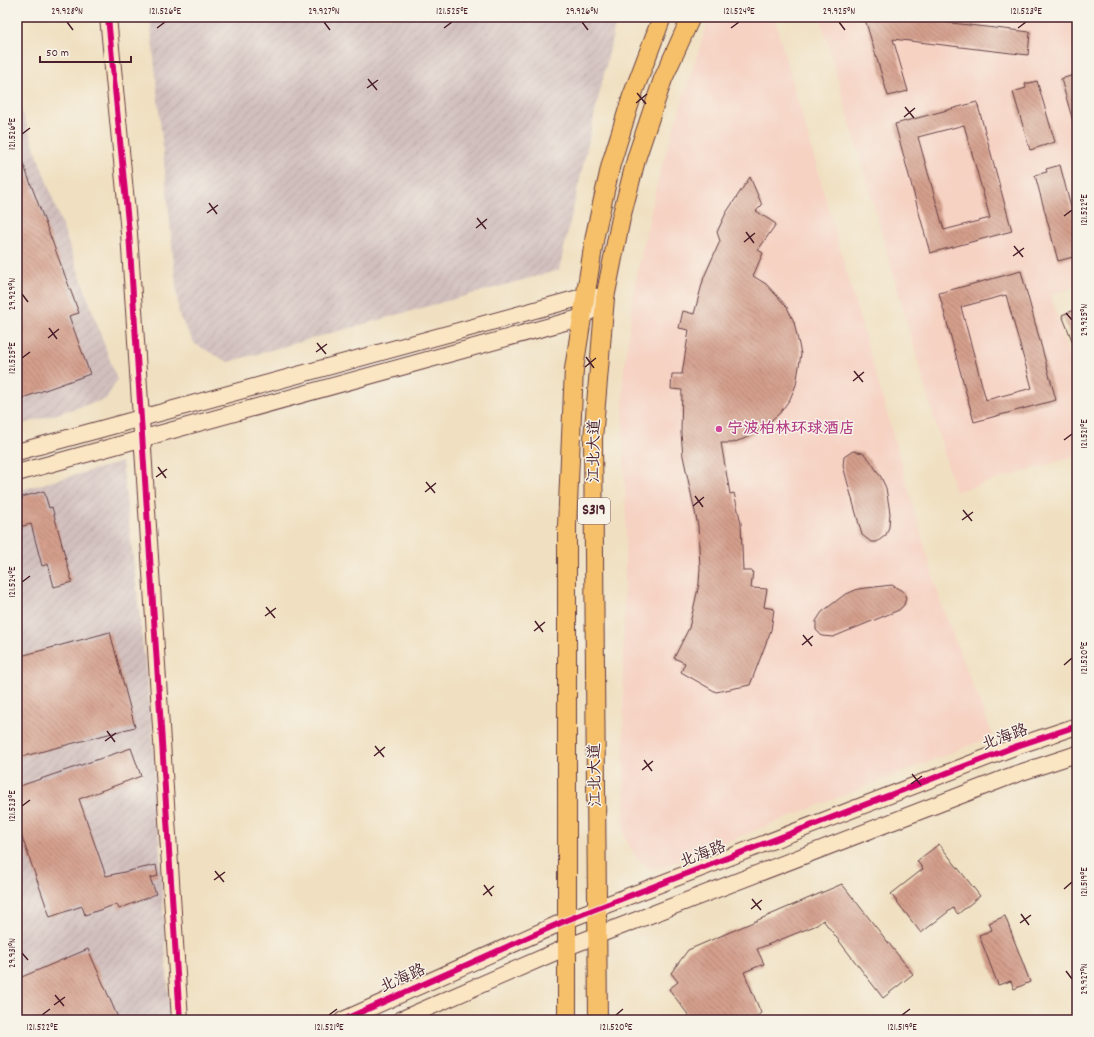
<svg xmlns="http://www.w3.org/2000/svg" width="1094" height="1037" font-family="Dekko,'LXGW WenKai TC',sans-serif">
  <defs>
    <pattern id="industrial-furrows" width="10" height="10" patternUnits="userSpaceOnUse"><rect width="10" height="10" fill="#d1bfbd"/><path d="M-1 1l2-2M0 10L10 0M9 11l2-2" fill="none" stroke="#b5a4a3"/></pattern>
    <pattern id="building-back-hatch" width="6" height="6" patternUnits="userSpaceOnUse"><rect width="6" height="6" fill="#d49f8c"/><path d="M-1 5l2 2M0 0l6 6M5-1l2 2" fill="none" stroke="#ae8173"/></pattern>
  </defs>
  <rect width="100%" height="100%" fill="#f7f3e8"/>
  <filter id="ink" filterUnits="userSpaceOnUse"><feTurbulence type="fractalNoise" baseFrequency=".025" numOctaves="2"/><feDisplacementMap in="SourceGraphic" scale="8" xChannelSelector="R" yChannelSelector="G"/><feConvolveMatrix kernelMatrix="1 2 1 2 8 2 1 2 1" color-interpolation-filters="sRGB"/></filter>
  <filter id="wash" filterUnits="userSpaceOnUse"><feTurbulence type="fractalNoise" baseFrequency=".012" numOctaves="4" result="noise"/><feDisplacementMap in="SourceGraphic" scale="16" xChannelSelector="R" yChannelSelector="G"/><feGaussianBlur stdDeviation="0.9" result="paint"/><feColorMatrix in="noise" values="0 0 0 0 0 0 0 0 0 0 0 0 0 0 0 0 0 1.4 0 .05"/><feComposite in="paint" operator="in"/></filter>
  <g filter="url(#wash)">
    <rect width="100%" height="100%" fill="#f0e0c1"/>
    <g fill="#f6d2c3">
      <path d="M712,17H774L942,607L993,736L663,867L650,868L637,859L624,836L623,647L626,520L623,436V378L635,283L660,170L708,21Z"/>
      <path d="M820,17H1077V286L1051,295L1077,384V456L955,492Z"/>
    </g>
    <g fill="url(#industrial-furrows)">
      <path d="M150,17H617L559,270L228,362L195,344L179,316Z"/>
      <path d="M17,98L117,380L106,399L17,426Z"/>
      <path d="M122,462L152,724L170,1020H17V491Z"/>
    </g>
    <g id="blocks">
      <g fill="url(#building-back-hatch)" fill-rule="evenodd">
        <path d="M871,17H899L1030,32L1028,55L893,39L908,91L888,96L865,19Z"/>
        <path d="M1077,74V125H1074L1061,79Z"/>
        <path d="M1037,81L1055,142L1030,150L1013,92L1026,88L1025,84Z"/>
        <path d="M977,102L1012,231L930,253L895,124ZM964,125L990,218L944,230L918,137Z"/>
        <path d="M17,147L79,313L69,316L90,374L17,400Z"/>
        <path d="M1060,165L1077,231V256L1058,261L1035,175L1047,172L1046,169Z"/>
        <path d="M750,177L762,205L756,211L776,224L758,250L763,253L753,276L766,284L787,307L794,322L801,354L796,385L790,399L780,413L759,431L746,438L732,443H721L730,494L734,493L741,523L743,571H753L751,588L767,589L764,607L774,609L771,630L750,685L716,692L681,672L685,663L674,658L689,628L699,584L700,568L698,526L683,456L681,433L682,390L671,389L672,374H682L689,330L679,328L683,311L694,314L704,277L720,241L717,232L726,213Z"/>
        <path d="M1021,271L1056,400L974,422L939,293ZM1006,295L1032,388L986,400L961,307Z"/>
        <path d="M1077,309V353L1062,315Z"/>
        <path d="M853,451L863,453L869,459L881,477L886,488L890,513L889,527L886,535L877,542H871L862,535L843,466L844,457Z"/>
        <path d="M44,491L49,508L52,507L72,582L54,587L48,564L42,566L31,524L19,527L17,518V500L22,499V497Z"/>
        <path d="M892,585L904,592L906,598L904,605L899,610L833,637L822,636L816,630V621L822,612L844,595L858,589Z"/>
        <path d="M110,632L135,727L17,758V657Z"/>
        <path d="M131,748L141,776L79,799L106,876L156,865L158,876L150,878L156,894L119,909L117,904L85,915L82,906L50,917L17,823V787Z"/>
        <path d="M939,844L980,896L958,914L953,908L921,933L891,894L923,869L917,861Z"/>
        <path d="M842,884L913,974L883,998L823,920L817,925L757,949L764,964L744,972L761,1013L753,1020H692L669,989L678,982L671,973L688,950Z"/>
        <path d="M1005,916L1030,982L1014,989L1011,981L998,985L979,935L992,930L989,923Z"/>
        <path d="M88,949L119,1020H17V979Z"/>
      </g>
    </g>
  </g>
  <g filter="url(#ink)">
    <use href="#blocks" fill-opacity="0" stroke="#633c42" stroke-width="1"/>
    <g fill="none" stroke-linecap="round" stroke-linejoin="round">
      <defs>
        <g id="secondary">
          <path d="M108,17L129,233L180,1020"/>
          <path d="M17,452L586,296L598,297"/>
          <path d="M17,473L583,317L605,298"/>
          <path d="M343,1020L567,920L1014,747L1077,726"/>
          <path d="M400,1020L567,947L1016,774L1077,754"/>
        </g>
        <g id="primary">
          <path d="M567,1020V526L574,369L595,235L611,164L632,96L662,17"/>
          <path d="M598,1020L593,439L605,298L621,218L637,156L663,79L691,17"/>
        </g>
      </defs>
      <use href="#secondary" stroke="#633c42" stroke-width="18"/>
      <use href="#primary" stroke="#633c42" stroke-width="20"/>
      <use href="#secondary" stroke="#fbe6c4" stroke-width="16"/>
      <use href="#primary" stroke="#f6c06b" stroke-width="18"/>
      <defs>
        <g id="cycleway">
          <path d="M108,17L129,233L180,1020"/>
          <path d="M343,1020L567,920L1014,747L1077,726"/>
        </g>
      </defs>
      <use href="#cycleway" stroke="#f7f3e8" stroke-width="8"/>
      <use href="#cycleway" stroke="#d6006c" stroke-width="6"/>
    </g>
  </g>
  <path fill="none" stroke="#4a1f2b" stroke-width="1.5" d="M67,22L73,30M324,22L330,30M582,22L588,30M839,22L845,30M157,28L165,22M444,28L452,22M731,28L739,22M1018,28L1026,22M368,79L377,90M367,88L378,80M637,93L646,104M636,103L647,94M905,107L914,118M904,117L915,108M22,134L30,128M209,203L217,214M207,213L218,205M1064,216L1072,210M477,218L486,229M476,228L487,219M746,232L754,243M744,242L755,233M1014,246L1023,257M1013,256L1024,248M22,294L28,302M1066,313L1072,320M49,328L57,339M48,338L59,329M317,343L326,354M316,352L327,344M586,357L594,368M22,358L30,352M585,367L596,358M854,371L863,382M853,381L864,372M1064,440L1072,434M158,467L166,478M156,477L167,469M426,482L435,493M425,492L436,483M695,496L703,507M693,506L704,497M963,510L972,521M962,520L973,512M22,582L30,576M266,607L275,618M265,616L276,608M535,621L543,632M534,631L545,622M803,635L812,646M802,645L813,636M1064,665L1072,658M107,731L115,742M105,741L116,733M375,746L384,757M374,756L385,747M644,760L652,771M642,770L653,761M912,774L921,785M911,784L922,776M22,806L30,800M215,871L224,882M214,880L225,872M484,885L492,896M1064,889L1072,882M483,895L494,886M752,899L761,910M751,909L762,900M1021,914L1029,925M1020,923L1031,915M22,953L28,960M1066,971L1072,979M55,995L64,1006M54,1005L65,997M42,1015L50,1009M329,1015L337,1009M616,1015L623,1009M902,1015L910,1009"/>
  <circle fill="#d1479c" stroke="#f7f3e8" stroke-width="1.5" cx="719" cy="429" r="4"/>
  <g text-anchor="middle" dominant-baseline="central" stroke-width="3" stroke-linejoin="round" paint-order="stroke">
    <rect fill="#f7f3e8" stroke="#7e5f64" stroke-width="1" x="578" y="498" width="32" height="26" rx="3"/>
    <g font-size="15" font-weight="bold" fill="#4a1f2b">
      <text x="594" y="511">S319</text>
    </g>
    <g font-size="16" font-weight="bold" fill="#b23c85" stroke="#f7f3e8" text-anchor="start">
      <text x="727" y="429">宁波柏林环球酒店</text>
    </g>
    <g font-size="16" fill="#4a1f2b" stroke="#f7f3e8">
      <text transform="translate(595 451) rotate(-89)">江北大道</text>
      <text transform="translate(1005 738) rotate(-20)">北海路</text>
      <text transform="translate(596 775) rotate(-91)">江北大道</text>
      <text transform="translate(703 855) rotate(-21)">北海路</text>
      <text transform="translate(403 979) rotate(-24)">北海路</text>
    </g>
  </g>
  <rect width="1094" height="1037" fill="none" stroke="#f7f3e8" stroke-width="44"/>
  <path d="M40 56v6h91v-6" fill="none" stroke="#4a1f2b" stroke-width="2"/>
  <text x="46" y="56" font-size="12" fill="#4a1f2b" stroke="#f7f3e8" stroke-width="3" paint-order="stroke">50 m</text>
  <rect x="22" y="22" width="1050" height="993" fill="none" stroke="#4a1f2b" stroke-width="1.5"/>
  <g font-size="10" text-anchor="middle" fill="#4a1f2b">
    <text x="67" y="14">29.928°N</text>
    <text x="165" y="14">121.526°E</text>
    <text x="324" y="14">29.927°N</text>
    <text x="452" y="14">121.525°E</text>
    <text x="582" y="14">29.926°N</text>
    <text x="739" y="14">121.524°E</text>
    <text x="839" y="14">29.925°N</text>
    <text x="1026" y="14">121.523°E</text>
    <text transform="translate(11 134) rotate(-90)" y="4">121.526°E</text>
    <text transform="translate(1083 210) rotate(-90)" y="4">121.522°E</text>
    <text transform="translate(11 294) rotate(-90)" y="4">29.929°N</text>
    <text transform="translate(1083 320) rotate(-90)" y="4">29.925°N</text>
    <text transform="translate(11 358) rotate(-90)" y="4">121.525°E</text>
    <text transform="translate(1083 434) rotate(-90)" y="4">121.521°E</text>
    <text transform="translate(11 582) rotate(-90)" y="4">121.524°E</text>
    <text transform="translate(1083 658) rotate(-90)" y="4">121.520°E</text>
    <text transform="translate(11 806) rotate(-90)" y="4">121.523°E</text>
    <text transform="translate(1083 882) rotate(-90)" y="4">121.519°E</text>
    <text transform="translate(11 953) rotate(-90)" y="4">29.931°N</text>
    <text transform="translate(1083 979) rotate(-90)" y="4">29.927°N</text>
    <text x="42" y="1030">121.522°E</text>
    <text x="329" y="1030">121.521°E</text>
    <text x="616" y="1030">121.520°E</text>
    <text x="902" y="1030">121.519°E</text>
  </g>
</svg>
